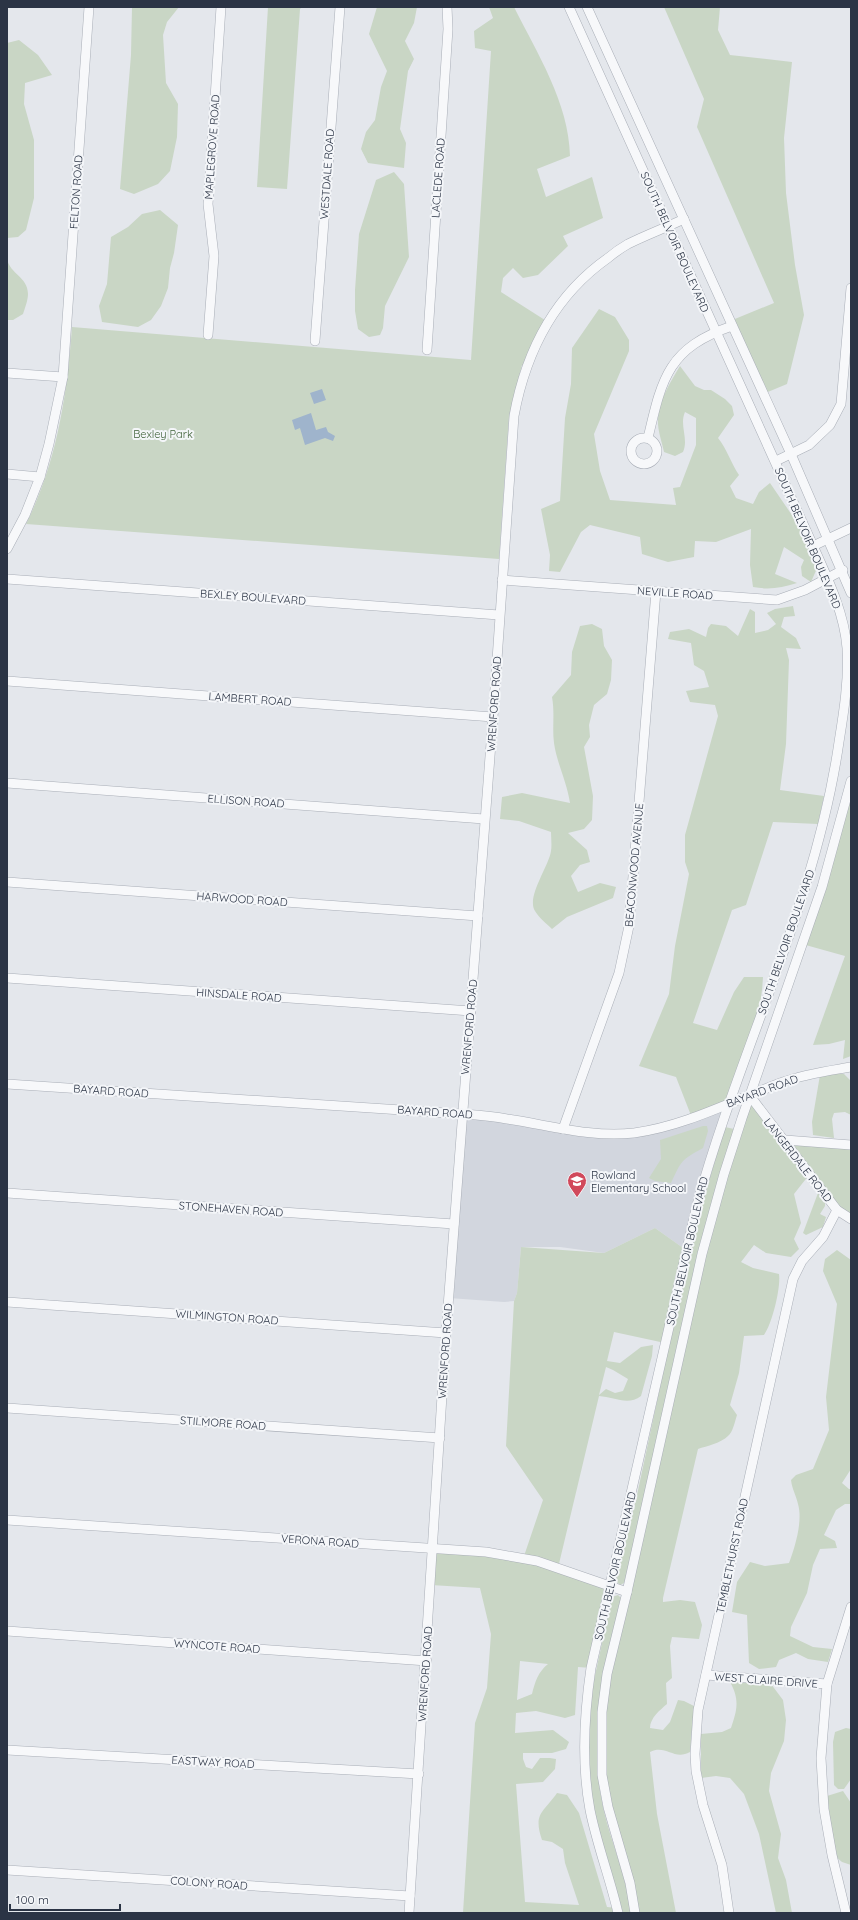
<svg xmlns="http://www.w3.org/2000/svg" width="858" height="1920" font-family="Quicksand,sans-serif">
  <rect width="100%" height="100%" fill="#e4e7ec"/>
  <path fill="#d2d6de" d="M730,1103L686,1250L655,1228L604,1253L560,1247H521L517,1293L514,1301L504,1302L449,1298L462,1114L563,1129L632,1133Z"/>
  <g fill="#c9d6c5" fill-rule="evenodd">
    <path d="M132,7H179L167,22L163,35L166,83L178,104L177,137L170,171L158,184L134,194L120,189L131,55Z"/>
    <path d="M268,7H302L300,9L287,189L257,187Z"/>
    <path d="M377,7H417L414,23L405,41L414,59L408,71L400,129L406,143L404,168L368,163L361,149L366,132L375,120L381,87L387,71L369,34Z"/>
    <path d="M489,7H514C537,53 569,103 570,156L537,169L546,197L592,177L603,218L563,236L568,246L538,275L523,278L513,268L503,278L501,292L548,322L527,365H522L509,416L499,559L26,524C57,462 67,395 72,327L471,360L491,51L475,48L474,31L493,18Z"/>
    <path d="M664,7H720L718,30L730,55L792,62L784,138L786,193L795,265L804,315L787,384L763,394L730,321L774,303L697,127L704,99Z"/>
    <path d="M19,40L38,55L52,75L25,83L24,104L34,140V198L26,230L18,237L7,238V43Z"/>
    <path d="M394,172L404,184L409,257L385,306L383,328L380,335L369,337L358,329L355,311V290L359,234L376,180Z"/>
    <path d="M160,210L178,225L174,253L170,268L168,288L161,306L151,320L138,327L102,322L99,306L107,284L111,237L128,227L142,214Z"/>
    <path d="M7,259C10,274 28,277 28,294C28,300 25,308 23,314L13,320H7Z"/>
    <path d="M599,309L615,317L629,340V351L594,434L600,471L610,500L676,505L673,488L680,487L696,445V418L685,412C679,425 689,439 683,452L675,456L664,452C662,442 657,429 658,418C659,400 671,381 680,366L695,386L704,390H711L725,399L732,406L734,415L718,438C727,449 731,463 739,475L730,486L736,498L753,504L759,492L770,483L798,524L818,566L811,582L802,576L801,567L804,560L784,547L775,574L797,583C781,588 769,590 753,587L750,565L751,529L716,542L695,541L694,557L668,562L642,554L640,537L590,525L581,532L560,572L549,571L550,555L541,509L560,501L565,418L571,384L572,348Z"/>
    <path d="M793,606L795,616L784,617L781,627L796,638L801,649L786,648L789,660L786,744L780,790L824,796L818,824L773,822L746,905L732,910L693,1023L717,1030L734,992L744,977H763C761,1021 744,1062 730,1103L692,1118L676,1077L639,1066L669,994L675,946L689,874L685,862V835L718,716L715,705L690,702L686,691L709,687L704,671L694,665L691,643L668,639L670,632L689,629L706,637L708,628L711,624L726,626L738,636L750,609L755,612V633L768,630L776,624L767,613L775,609Z"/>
    <path d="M592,624L602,629L604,646L612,660L611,680L607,694L594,705L589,725L590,737L584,747L593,796L592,820L584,829L568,833L587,850L590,862L580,865L571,876L578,892L600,883L616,887L613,898L567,917L552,929C547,924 539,918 535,911C526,897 549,866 551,851C552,845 551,838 551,832L519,821L500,819L502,797L522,793L570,803C567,782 557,764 554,743C552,728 555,713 552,697L571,675L572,652L580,626Z"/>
    <path d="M851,781V1056L843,1059L845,1040L829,1044L813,1045L845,956L802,944Z"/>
    <path d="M835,1073L844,1074L851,1081V1115L845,1112L834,1113L832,1119L834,1138L813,1135L812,1122L820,1075Z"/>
    <path d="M750,1096L785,1140L851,1145V1219L809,1175L794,1194L801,1223L794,1239L799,1249L791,1257L766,1253L754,1245L741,1262L753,1268L779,1274C781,1288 772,1324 764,1335L744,1336L739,1373L730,1405L737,1415C735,1421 733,1432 728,1436C721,1443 707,1446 698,1449L663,1598V1602L680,1600L695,1602L702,1625L699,1639L672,1637L670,1646L672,1678L666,1683L667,1704C660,1710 650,1718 650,1728L663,1730L670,1722L678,1700L684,1701L694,1706L690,1752C674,1761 666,1744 650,1752L657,1814L676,1913H635L608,1807L602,1712L694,1289Z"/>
    <path d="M703,1126H707L708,1131L703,1148C681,1160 681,1161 671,1183L655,1181L649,1178L661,1159L660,1140Z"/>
    <path d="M725,1127L734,1129L626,1582L620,1585L616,1581L617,1576L637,1495L692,1238Z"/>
    <path d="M818,1193L825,1202V1206L820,1214L826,1217L823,1227L806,1235L803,1233Z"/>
    <path d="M655,1228L686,1250L665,1343L614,1332L607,1361L620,1363L641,1347L653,1345L652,1356L641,1396C628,1406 614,1397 599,1396L558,1568L610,1585L591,1668L578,1667L575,1715L565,1718L536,1711L516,1713L515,1733L553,1730L569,1742L566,1749L552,1753H523V1759L526,1767L532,1769L540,1758H550L556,1759L555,1769L543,1782L516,1784L525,1902L579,1905L565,1863L563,1849L552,1842L542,1840C533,1813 543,1813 557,1793L567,1795L579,1813L607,1907L617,1908L618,1913H463L475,1723L487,1688L491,1634L480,1588L431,1585L433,1549L523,1559L543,1500L506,1446L514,1301L517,1293L521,1247L604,1253ZM606,1367L613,1370L628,1379L623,1391L615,1393L606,1389L599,1395ZM520,1661L548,1664C538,1672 535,1682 532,1694L517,1700Z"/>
    <path d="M837,1250L851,1260V1469L842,1483L849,1489H851V1504H845L836,1510L824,1535L835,1541L837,1548L820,1549L813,1565L807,1593L791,1627L790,1636L813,1647L832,1649L828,1662L808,1659L796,1653L779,1660L776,1667L759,1669L749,1663L747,1615L732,1612L737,1582L750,1562L765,1566L789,1563C795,1547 803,1521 798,1504C796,1495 792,1489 791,1480L796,1475L813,1469L829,1430L826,1397L837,1304L823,1271L825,1259Z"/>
    <path d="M618,1595L621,1598C608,1665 588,1733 602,1802C609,1839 627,1875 631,1913H622L595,1816L588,1769L587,1728L594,1680L612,1597Z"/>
    <path d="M730,1682L771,1684L783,1700L786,1720L784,1741L771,1773L769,1791L781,1834L778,1858L786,1880L792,1913H776L759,1834L744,1794L730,1778L716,1776L701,1778V1734L722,1732L731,1728C737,1710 740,1700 730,1682Z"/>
    <path d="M846,1728L851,1729V1779L844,1789H838L834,1785L833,1742L835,1732Z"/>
    <path d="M843,1791L851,1803V1865L842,1862L835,1856L827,1796Z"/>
  </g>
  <g fill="#9fb4cc">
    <path d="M322,389L326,400L314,404L310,393Z"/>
    <path d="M311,413L316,430L326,427L328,432L335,436L333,441L325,438L305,445L300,428L295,430L292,420Z"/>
  </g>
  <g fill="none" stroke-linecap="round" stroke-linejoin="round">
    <defs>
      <g id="minor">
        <path d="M569,7L810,539C825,573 844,610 847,648C849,679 844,711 839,742C816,902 740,1049 697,1205L591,1668C584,1715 581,1762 590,1810C597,1845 610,1878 618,1913"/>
        <path d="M587,7L791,454L851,593"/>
        <path d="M208,335L214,256L208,204L221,7"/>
        <path d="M315,341L340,7"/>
        <path d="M427,350L448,29L447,7"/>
        <path d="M7,373L63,377"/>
        <circle cx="644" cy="451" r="13"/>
        <path d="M648,438C662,378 668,348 732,326"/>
        <path d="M776,461L809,445L830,425L841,404L851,288"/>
        <path d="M7,474L40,477"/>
        <path d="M813,546L851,528"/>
        <path d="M7,549L25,515L40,477L49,444L63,377L89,7"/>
        <path d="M7,579L499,615"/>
        <path d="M502,580L777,600L805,590L843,570"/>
        <path d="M7,681L493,717"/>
        <path d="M7,783L484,819"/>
        <path d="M7,882L478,916"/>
        <path d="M7,978L471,1011"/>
        <path d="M7,1084L462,1114C477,1115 492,1116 507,1119C549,1125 591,1138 634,1133C686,1126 734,1100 783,1082C805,1074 828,1071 851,1067"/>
        <path d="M750,1096L837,1210L851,1219"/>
        <path d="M563,1129L619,973L629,926L656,591"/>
        <path d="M785,1140L851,1145"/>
        <path d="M7,1193L454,1224"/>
        <path d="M7,1302L446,1333"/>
        <path d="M7,1408L440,1438"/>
        <path d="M7,1520L486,1552L537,1561L627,1592"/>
        <path d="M7,1631L427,1661"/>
        <path d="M706,1675L827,1684"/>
        <path d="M7,1750L419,1774"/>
        <path d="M7,1870L410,1896"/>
        <path d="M409,1913L446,1333L493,717L514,416C526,351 554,296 608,258C614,253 621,248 628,244C646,235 665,228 684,219"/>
        <path d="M635,1913L630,1883L608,1807L602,1775V1712L607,1674L627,1592L702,1254L724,1174L742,1118L822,887L851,781"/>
        <path d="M729,1913L722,1865L703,1805L696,1771L695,1754L698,1710L793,1279L802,1261L823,1237L837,1210"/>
        <path d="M846,1913L832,1855L824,1809L821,1758L827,1684L851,1607"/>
      </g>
    </defs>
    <use href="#minor" stroke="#a9aeb7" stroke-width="10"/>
    <use href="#minor" stroke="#f7f8fa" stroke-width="9"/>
  </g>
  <defs>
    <symbol id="school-pin" viewBox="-11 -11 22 30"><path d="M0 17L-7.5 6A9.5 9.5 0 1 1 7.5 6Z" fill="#d1495b" stroke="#f4f6f9"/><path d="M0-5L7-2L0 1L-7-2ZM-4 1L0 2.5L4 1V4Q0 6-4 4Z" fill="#fff"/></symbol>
  </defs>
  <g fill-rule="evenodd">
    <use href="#school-pin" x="566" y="1170" width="22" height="30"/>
  </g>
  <g text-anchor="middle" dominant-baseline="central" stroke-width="4" stroke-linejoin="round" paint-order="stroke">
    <g font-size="11" fill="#2b3445" stroke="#f4f6f9">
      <text transform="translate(212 147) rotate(-86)">MAPLEGROVE ROAD</text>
      <text transform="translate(327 174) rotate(-86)">WESTDALE ROAD</text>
      <text transform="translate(438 178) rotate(-86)">LACLEDE ROAD</text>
      <text transform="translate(76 192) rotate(-86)">FELTON ROAD</text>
      <text transform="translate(675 242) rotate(66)">SOUTH BELVOIR BOULEVARD</text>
      <text transform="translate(808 538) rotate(67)">SOUTH BELVOIR BOULEVARD</text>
      <text transform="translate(675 593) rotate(4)">NEVILLE ROAD</text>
      <text transform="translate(253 597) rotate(4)">BEXLEY BOULEVARD</text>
      <text transform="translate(250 699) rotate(4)">LAMBERT ROAD</text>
      <text transform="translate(494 704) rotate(-86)">WRENFORD ROAD</text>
      <text transform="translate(246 801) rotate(4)">ELLISON ROAD</text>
      <text transform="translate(634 865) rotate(-85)">BEACONWOOD AVENUE</text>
      <text transform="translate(242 899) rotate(4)">HARWOOD ROAD</text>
      <text transform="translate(786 942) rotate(-71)">SOUTH BELVOIR BOULEVARD</text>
      <text transform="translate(239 995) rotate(4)">HINSDALE ROAD</text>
      <text transform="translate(469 1027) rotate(-85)">WRENFORD ROAD</text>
      <text transform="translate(111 1091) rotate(4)">BAYARD ROAD</text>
      <text transform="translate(762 1091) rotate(-20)">BAYARD ROAD</text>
      <text transform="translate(435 1112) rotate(4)">BAYARD ROAD</text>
      <text transform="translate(798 1160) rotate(52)">LANGERDALE ROAD</text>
      <text transform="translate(231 1209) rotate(4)">STONEHAVEN ROAD</text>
      <text transform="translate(687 1251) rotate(-77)">SOUTH BELVOIR BOULEVARD</text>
      <text transform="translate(227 1317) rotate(4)">WILMINGTON ROAD</text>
      <text transform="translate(445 1351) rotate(-86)">WRENFORD ROAD</text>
      <text transform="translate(223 1423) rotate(4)">STILMORE ROAD</text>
      <text transform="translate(320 1541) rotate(4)">VERONA ROAD</text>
      <text transform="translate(732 1556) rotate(-78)">TEMBLETHURST ROAD</text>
      <text transform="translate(615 1566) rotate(-77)">SOUTH BELVOIR BOULEVARD</text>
      <text transform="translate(217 1646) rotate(4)">WYNCOTE ROAD</text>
      <text transform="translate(425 1674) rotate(-86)">WRENFORD ROAD</text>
      <text transform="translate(766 1680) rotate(4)">WEST CLAIRE DRIVE</text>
      <text transform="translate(213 1762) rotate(3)">EASTWAY ROAD</text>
      <text transform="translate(209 1883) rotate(4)">COLONY ROAD</text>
    </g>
    <g font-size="11" fill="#3f6138" stroke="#f4f6f9">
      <text x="163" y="434">Bexley Park</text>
    </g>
    <g font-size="11" fill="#2b3445" stroke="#f4f6f9" text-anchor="start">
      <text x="591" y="1175">Rowland<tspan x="591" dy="13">Elementary School</tspan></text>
    </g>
  </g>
  <rect width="858" height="1920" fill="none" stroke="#2b3445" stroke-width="16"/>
  <path d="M10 1904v6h110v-6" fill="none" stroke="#2b3445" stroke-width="2"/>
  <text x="16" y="1904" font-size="12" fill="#2b3445" stroke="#f4f6f9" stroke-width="3" paint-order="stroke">100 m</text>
</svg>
